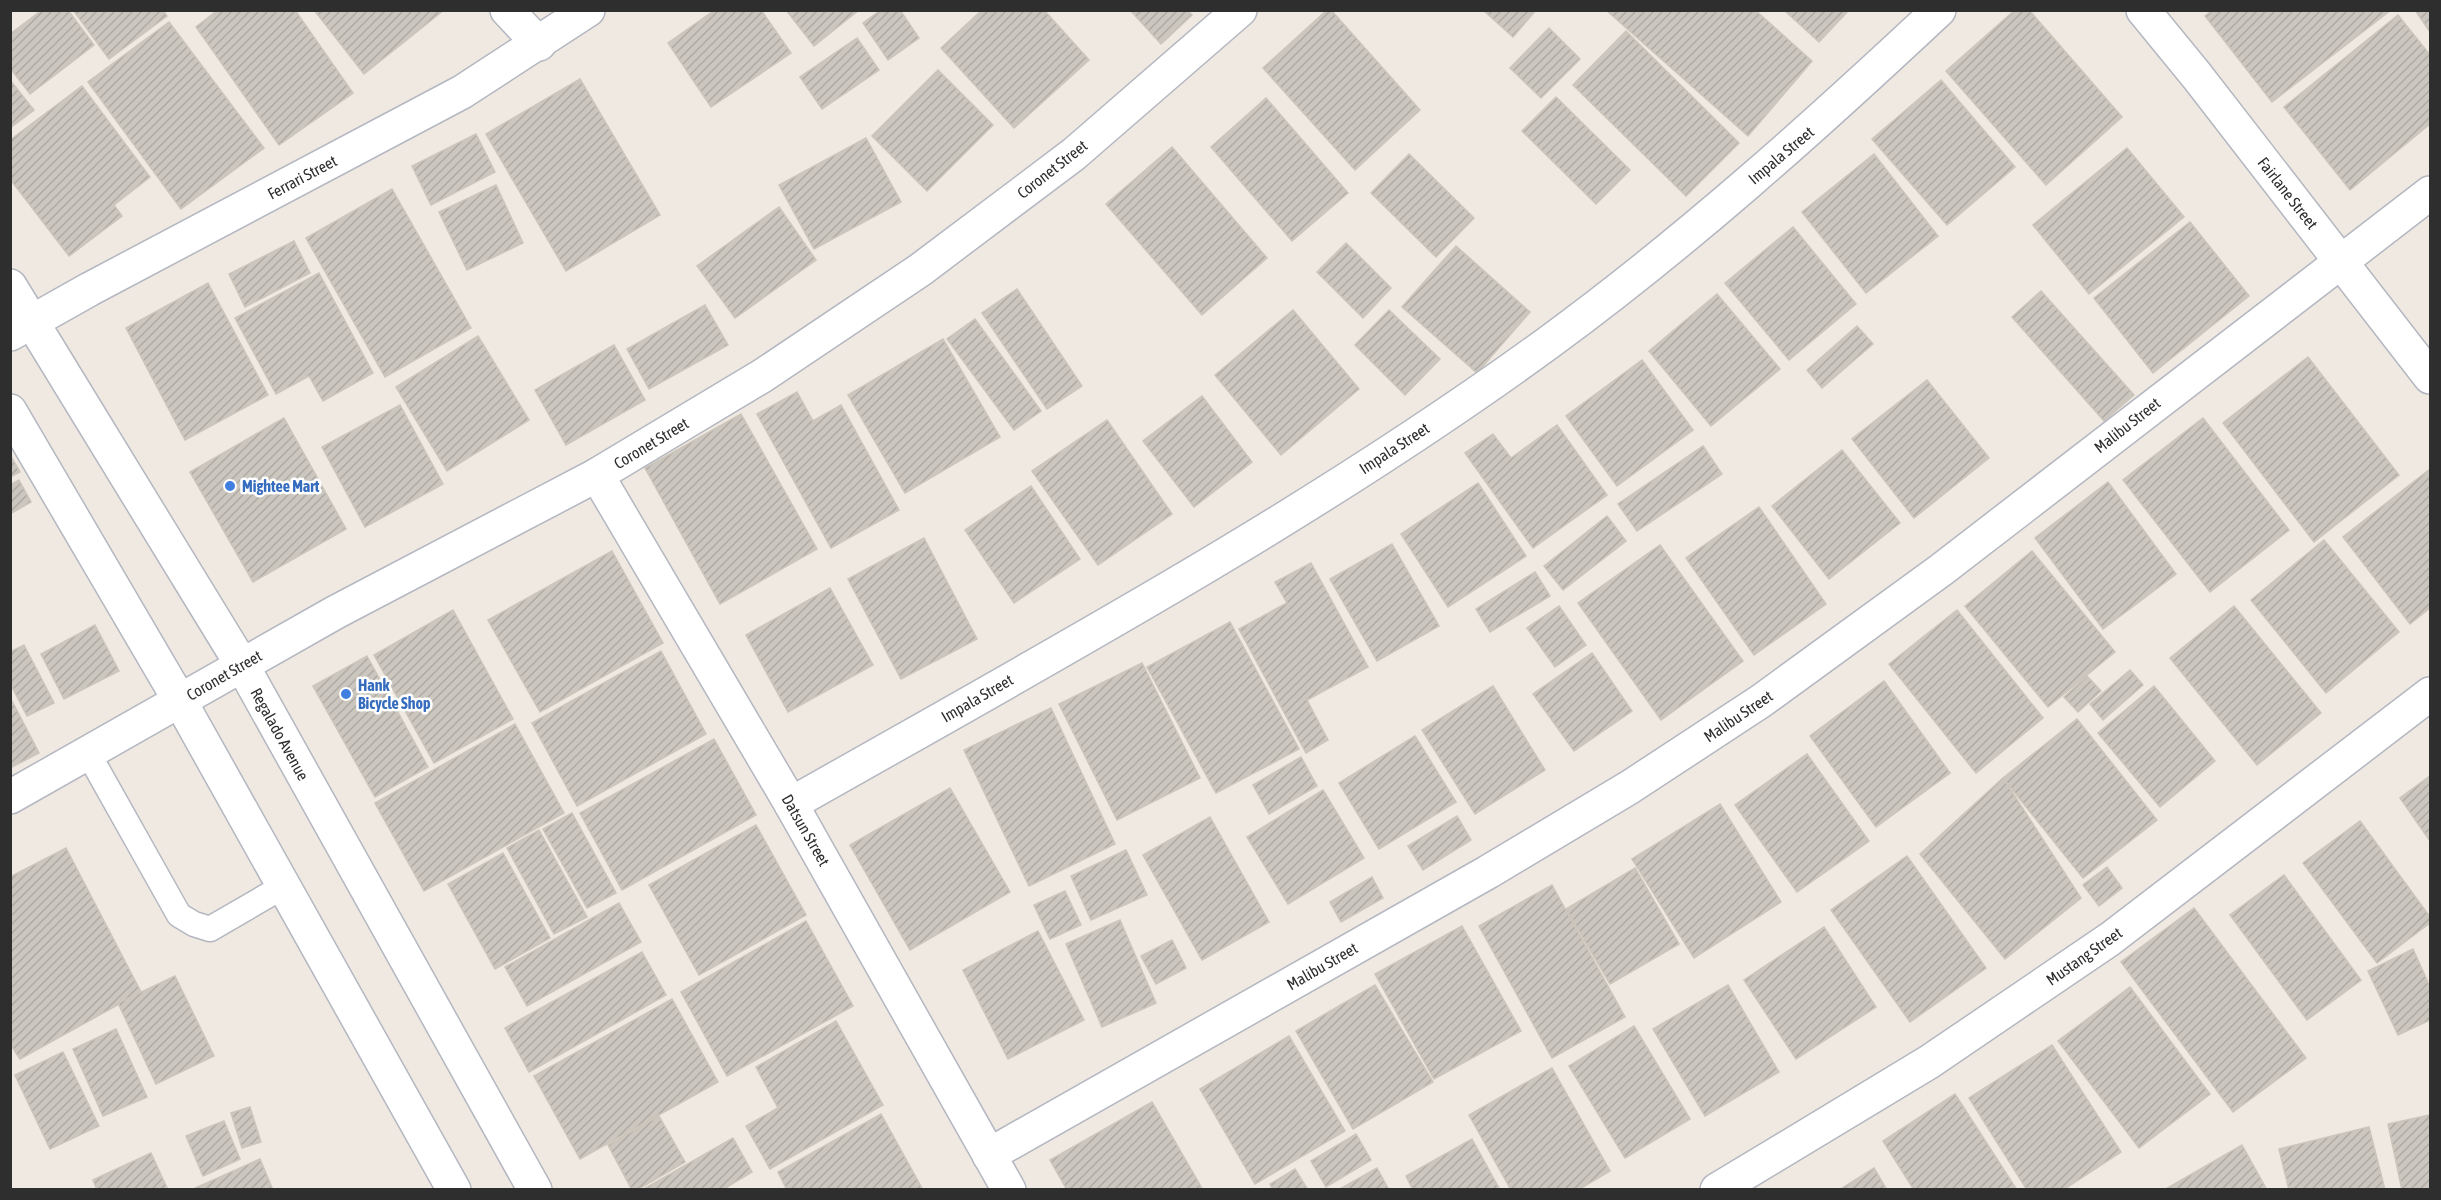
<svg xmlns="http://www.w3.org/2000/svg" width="2441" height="1200" font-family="'Asap Condensed',sans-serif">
  <defs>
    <pattern id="building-hatch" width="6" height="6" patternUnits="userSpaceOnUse" patternTransform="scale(1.5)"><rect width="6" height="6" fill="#cbc7bf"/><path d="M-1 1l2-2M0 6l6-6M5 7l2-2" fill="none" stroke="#afaba4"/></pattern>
  </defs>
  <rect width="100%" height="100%" fill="#efe9e1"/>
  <g fill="url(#building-hatch)" stroke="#cbc5ba" stroke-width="1.5">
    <path d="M42,10H68L94,45L30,94L10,68V34Z"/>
    <path d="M73,10H163L167,16L109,59Z"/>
    <path d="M218,10H295L353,93L279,145L196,27Z"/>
    <path d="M314,10H444L364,74Z"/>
    <path d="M715,10H761L791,53L711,107L668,43Z"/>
    <path d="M786,10H859L814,46Z"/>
    <path d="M881,10H900L919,38L888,60L863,23Z"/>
    <path d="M982,10H1044L1089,60L1014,128L941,48Z"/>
    <path d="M1130,10H1187L1192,15L1161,44Z"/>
    <path d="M1327,10H1331L1420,110L1355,170L1263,68Z"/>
    <path d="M1483,10H1536L1513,37Z"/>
    <path d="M1606,10H1755L1812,61L1748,136Z"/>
    <path d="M1784,10H1849L1819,42Z"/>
    <path d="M2015,10H2029L2122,117L2046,185L1946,71Z"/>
    <path d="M2213,10H2391L2272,102L2205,16Z"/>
    <path d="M2415,10H2430V32Z"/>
    <path d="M2398,15L2430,55V124L2350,190L2284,107Z"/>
    <path d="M169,22L264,148L181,209L88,82Z"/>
    <path d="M1549,28L1580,59L1541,98L1510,68Z"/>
    <path d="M1626,31L1739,143L1686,196L1573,85Z"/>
    <path d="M857,38L879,70L822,109L800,77Z"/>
    <path d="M938,70L993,125L927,191L872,136Z"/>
    <path d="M580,79L660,215L566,271L486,134Z"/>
    <path d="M10,80L34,110L10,128Z"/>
    <path d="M1941,80L2015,167L1947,225L1872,139Z"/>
    <path d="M82,86L150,177L114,205L122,216L69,256L10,179V140Z"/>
    <path d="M1556,97L1630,170L1596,204L1522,131Z"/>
    <path d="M1266,98L1348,193L1292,241L1211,147Z"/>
    <path d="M476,134L495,172L431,205L412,166Z"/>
    <path d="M866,138L901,202L814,249L779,185Z"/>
    <path d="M1172,147L1267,258L1202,315L1106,204Z"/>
    <path d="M2127,148L2184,217L2089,294L2033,225Z"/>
    <path d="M1409,154L1474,218L1436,257L1371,193Z"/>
    <path d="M1874,154L1938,236L1866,293L1802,212Z"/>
    <path d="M496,185L523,243L467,270L439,212Z"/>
    <path d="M392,189L471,328L385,377L306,238Z"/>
    <path d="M779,207L816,260L735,318L697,266Z"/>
    <path d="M2190,222L2249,296L2153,373L2094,298Z"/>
    <path d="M1793,227L1856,304L1789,360L1725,283Z"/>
    <path d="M294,241L310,273L245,307L229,274Z"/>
    <path d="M1346,243L1391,288L1363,318L1317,272Z"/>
    <path d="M1456,246L1530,312L1477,373L1402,307Z"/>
    <path d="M319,273L373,373L323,401L309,376L276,394L235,318Z"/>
    <path d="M208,283L268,395L185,440L126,328Z"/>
    <path d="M1017,289L1082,386L1047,409L982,313Z"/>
    <path d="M2041,291L2134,395L2104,421L2012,317Z"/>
    <path d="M1717,294L1780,369L1711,426L1649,351Z"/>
    <path d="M705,305L728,345L649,389L627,349Z"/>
    <path d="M1293,310L1359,389L1281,455L1215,375Z"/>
    <path d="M1389,310L1440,359L1405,395L1355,345Z"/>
    <path d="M975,319L1041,411L1014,430L947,339Z"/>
    <path d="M1857,326L1873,344L1822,388L1807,370Z"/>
    <path d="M478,336L529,420L447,471L396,387Z"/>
    <path d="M943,339L1000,437L905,493L848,395Z"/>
    <path d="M614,345L645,400L566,445L535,390Z"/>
    <path d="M2308,357L2399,475L2314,542L2223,423Z"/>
    <path d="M1642,360L1693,430L1617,486L1566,416Z"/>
    <path d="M1927,380L1989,458L1914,518L1852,439Z"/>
    <path d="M797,392L813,421L841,405L899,510L831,548L757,414Z"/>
    <path d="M1202,396L1252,462L1194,507L1143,441Z"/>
    <path d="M400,405L443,484L365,527L322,447Z"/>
    <path d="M741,414L817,549L720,604L645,468Z"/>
    <path d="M284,418L346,529L253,582L190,472Z"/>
    <path d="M2203,418L2289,530L2210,592L2123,480Z"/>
    <path d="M1107,420L1172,514L1098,565L1032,471Z"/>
    <path d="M1557,425L1607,495L1533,548L1465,453L1493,434L1511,458Z"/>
    <path d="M1703,446L1722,474L1637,531L1618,504Z"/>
    <path d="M1842,450L1900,523L1829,579L1772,506Z"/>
    <path d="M10,455L20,472L10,477Z"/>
    <path d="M2430,469V608L2410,624L2343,537Z"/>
    <path d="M19,480L31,502L10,514V485Z"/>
    <path d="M2108,482L2176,574L2103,629L2035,538Z"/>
    <path d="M1478,483L1526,556L1448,607L1401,534Z"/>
    <path d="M1031,486L1080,559L1014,603L965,530Z"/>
    <path d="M1759,507L1826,604L1754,655L1686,558Z"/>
    <path d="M1607,516L1626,541L1563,590L1544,566Z"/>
    <path d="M924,538L977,639L901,679L848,579Z"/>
    <path d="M2324,540L2399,632L2326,693L2251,600Z"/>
    <path d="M1392,544L1439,626L1377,661L1330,579Z"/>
    <path d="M1660,545L1743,661L1661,720L1578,603Z"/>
    <path d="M612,551L663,643L540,712L488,620Z"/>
    <path d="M2032,551L2115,652L2048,707L1965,606Z"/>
    <path d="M1311,563L1368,667L1307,700L1328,740L1306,753L1239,629L1287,603L1275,582Z"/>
    <path d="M1535,572L1550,596L1490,632L1476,609Z"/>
    <path d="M830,588L873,665L788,712L746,635Z"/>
    <path d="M1559,606L1586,645L1555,667L1527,628Z"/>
    <path d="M2234,606L2321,713L2257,765L2170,658Z"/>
    <path d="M453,610L513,719L434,763L374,655Z"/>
    <path d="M1957,610L2043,718L1976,773L1889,664Z"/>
    <path d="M1230,622L1299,749L1216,793L1147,667Z"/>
    <path d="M95,625L119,671L64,699L41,654Z"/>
    <path d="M24,645L54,703L27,716L10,683V652Z"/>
    <path d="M661,651L706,734L577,806L532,723Z"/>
    <path d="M1592,653L1632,711L1574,751L1533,694Z"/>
    <path d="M367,656L428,767L375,797L313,686Z"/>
    <path d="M1142,663L1200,778L1117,820L1059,704Z"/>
    <path d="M2130,670L2143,685L2103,720L2090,704Z"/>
    <path d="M2087,676L2101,691L2078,712L2064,697Z"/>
    <path d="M1884,681L1950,773L1876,827L1810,736Z"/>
    <path d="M1493,686L1545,770L1475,814L1422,730Z"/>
    <path d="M2154,686L2215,761L2160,807L2098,733Z"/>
    <path d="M10,697L39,753L10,768Z"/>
    <path d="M1051,708L1115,844L1029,886L964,750Z"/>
    <path d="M2077,719L2157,820L2083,878L2003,778Z"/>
    <path d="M515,724L564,813L424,891L375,803Z"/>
    <path d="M1415,736L1456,802L1379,849L1339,783Z"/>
    <path d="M714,739L756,815L622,890L580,813Z"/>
    <path d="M1807,754L1869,841L1797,892L1735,805Z"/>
    <path d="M1301,757L1317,786L1269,814L1253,785Z"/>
    <path d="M2430,776V841L2400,798Z"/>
    <path d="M2003,778L2081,898L2005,959L1920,854Z"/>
    <path d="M950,788L1010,892L910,950L850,845Z"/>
    <path d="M1323,790L1364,858L1288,904L1247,837Z"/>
    <path d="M1720,804L1781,902L1694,958L1632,859Z"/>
    <path d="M572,813L616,893L587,908L543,829Z"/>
    <path d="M1457,816L1471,840L1423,870L1408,846Z"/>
    <path d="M1210,817L1269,922L1202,960L1143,855Z"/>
    <path d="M2360,821L2430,917V923L2377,963L2303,863Z"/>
    <path d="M756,825L806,915L699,975L649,885Z"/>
    <path d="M539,830L587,917L554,934L507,848Z"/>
    <path d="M66,848L141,992L20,1059L10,1044V877Z"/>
    <path d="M1126,850L1147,895L1091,920L1071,876Z"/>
    <path d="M503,853L550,938L495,969L448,884Z"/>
    <path d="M1907,856L1986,968L1910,1022L1831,910Z"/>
    <path d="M2107,867L2122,888L2099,906L2083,885Z"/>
    <path d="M1635,868L1679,944L1610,984L1566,909Z"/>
    <path d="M2284,875L2361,980L2307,1020L2230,915Z"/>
    <path d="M1372,877L1383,898L1341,922L1330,902Z"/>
    <path d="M1552,885L1625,1017L1552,1058L1479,926Z"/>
    <path d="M1065,891L1081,925L1050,939L1034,905Z"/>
    <path d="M619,903L641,942L527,1006L505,967Z"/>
    <path d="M2194,908L2306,1058L2233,1112L2121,962Z"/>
    <path d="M1120,920L1156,1003L1102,1027L1066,944Z"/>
    <path d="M806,921L853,1006L727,1076L681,992Z"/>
    <path d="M1462,926L1521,1031L1434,1079L1375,974Z"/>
    <path d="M1824,927L1876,1007L1796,1059L1744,980Z"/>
    <path d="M1038,931L1084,1020L1008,1059L963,970Z"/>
    <path d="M1172,940L1186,968L1156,984L1141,956Z"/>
    <path d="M2413,949L2430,987V1020L2398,1035L2368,971Z"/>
    <path d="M642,952L666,995L529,1072L505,1028Z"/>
    <path d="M175,976L214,1056L156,1084L118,1003Z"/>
    <path d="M1375,985L1433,1082L1353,1129L1296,1031Z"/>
    <path d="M1728,985L1779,1072L1705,1116L1653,1029Z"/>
    <path d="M2130,987L2210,1094L2139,1148L2058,1041Z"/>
    <path d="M672,999L718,1082L580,1159L534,1076Z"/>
    <path d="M836,1021L883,1105L770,1169L746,1126L778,1108L756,1067Z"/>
    <path d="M1634,1026L1690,1119L1625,1158L1569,1066Z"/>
    <path d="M116,1029L147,1097L103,1116L73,1049Z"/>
    <path d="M1289,1036L1345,1131L1255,1184L1200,1089Z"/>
    <path d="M2052,1045L2121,1152L2063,1190H2027L1969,1098Z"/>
    <path d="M63,1052L99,1126L50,1149L15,1075Z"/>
    <path d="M1552,1068L1610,1171L1578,1190H1511L1469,1115Z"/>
    <path d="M1955,1094L2017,1190H1914L1883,1141Z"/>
    <path d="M1152,1102L1203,1190H1067L1050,1160Z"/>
    <path d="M250,1107L261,1142L242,1148L231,1113Z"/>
    <path d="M881,1114L923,1190H787L778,1172Z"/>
    <path d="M2430,1115V1190H2402L2388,1124Z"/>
    <path d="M659,1116L685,1162L637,1190H632L608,1145Z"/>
    <path d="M224,1121L240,1159L203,1176L186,1136Z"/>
    <path d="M2369,1127L2385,1190H2289L2279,1149Z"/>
    <path d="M1356,1134L1371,1160L1326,1187L1311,1161Z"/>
    <path d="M733,1138L752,1172L722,1190H642Z"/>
    <path d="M1472,1139L1500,1190H1413L1406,1176Z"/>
    <path d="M2242,1145L2267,1190H2164Z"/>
    <path d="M151,1153L168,1190H97L93,1180Z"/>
    <path d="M260,1159L273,1190H191Z"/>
    <path d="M1377,1168L1389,1190H1338Z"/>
    <path d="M1874,1168L1887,1190H1839Z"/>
    <path d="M1295,1169L1308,1190H1273L1270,1184Z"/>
  </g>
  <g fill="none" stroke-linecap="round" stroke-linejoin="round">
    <defs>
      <path id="lane" d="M88,753L179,915L194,924L210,929L284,886"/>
      <g id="street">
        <path d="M507,10L539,44"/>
        <path d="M10,334L90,289L462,92L588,10"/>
        <path d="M597,475L791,804L1009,1190"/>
        <path d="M10,797L336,612L597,475L762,376L920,270L1074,154L1240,10"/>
        <path d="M791,804C1048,658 1309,517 1548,343C1686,242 1814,127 1939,10"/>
        <path d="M989,1155L1488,872L1630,787L1761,701L1941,570L2430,193"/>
        <path d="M1717,1190L1929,1062L2110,939L2430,694"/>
      </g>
      <g id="secondary">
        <path d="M2143,10L2197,76L2430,377"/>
        <path d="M10,286L242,665L535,1190"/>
        <path d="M10,411L180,701L454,1190"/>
      </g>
    </defs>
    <use href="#lane" stroke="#b4b7c1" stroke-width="27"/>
    <use href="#street" stroke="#b4b7c1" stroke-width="36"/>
    <use href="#secondary" stroke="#b4b7c1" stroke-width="36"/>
    <use href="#lane" stroke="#fff" stroke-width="24"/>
    <use href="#street" stroke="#fff" stroke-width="33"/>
    <use href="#secondary" stroke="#fff" stroke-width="33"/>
  </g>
  <g fill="#3f7fe0" stroke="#fff" stroke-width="2">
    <circle cx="230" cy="486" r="6"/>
    <circle cx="346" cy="694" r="6"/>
  </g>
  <g text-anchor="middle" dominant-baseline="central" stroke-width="5" stroke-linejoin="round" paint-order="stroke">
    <g font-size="16" fill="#2e2e2e" stroke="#fff">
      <text transform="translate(1781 155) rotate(-40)">Impala Street</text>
      <text transform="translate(1052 169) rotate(-38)">Coronet Street</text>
      <text transform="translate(302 177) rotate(-28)">Ferrari Street</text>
      <text transform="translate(2288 193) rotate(52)">Fairlane Street</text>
      <text transform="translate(2127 425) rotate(-38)">Malibu Street</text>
      <text transform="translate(651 443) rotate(-31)">Coronet Street</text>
      <text transform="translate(1394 448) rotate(-33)">Impala Street</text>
      <text transform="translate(224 675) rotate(-30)">Coronet Street</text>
      <text transform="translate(977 698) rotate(-30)">Impala Street</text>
      <text transform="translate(1738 716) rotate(-34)">Malibu Street</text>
      <text transform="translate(280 734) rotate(61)">Regalado Avenue</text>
      <text transform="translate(806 830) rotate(60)">Datsun Street</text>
      <text transform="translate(2084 956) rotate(-35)">Mustang Street</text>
      <text transform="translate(1322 966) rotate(-30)">Malibu Street</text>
    </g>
    <g font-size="16" font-weight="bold" fill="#366cbe" stroke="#fff" text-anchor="start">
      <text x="242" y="486">Mightee Mart</text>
      <text x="358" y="685">Hank<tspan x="358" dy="18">Bicycle Shop</tspan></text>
    </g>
  </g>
  <rect width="2441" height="1200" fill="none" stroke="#2e2e2e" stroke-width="24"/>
</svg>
